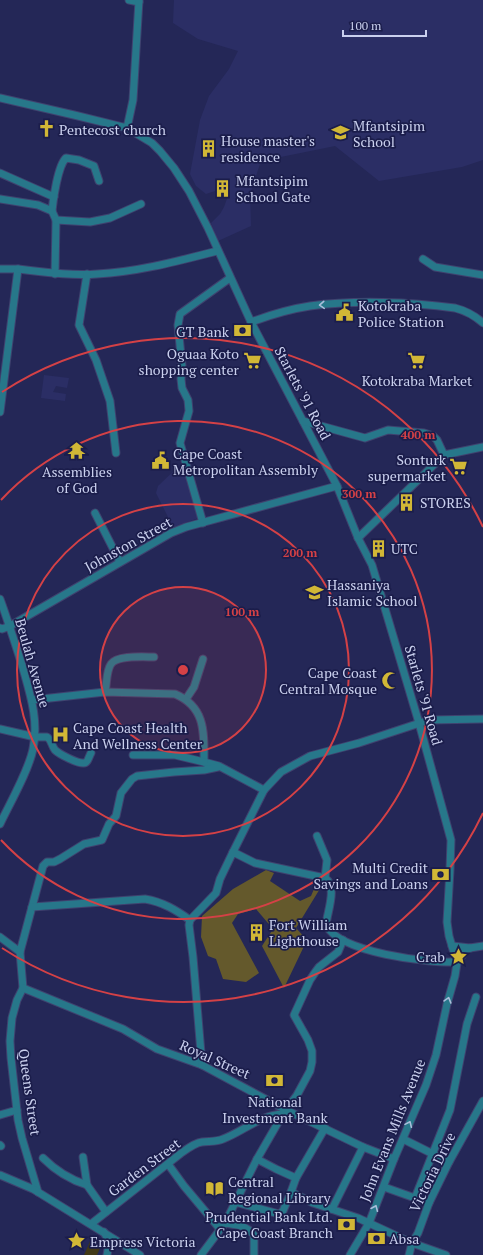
<svg xmlns="http://www.w3.org/2000/svg" width="483" height="1255" font-family="'PT Serif',serif">
  <rect width="100%" height="100%" fill="#242757"/>
  <g fill="#2b2e65">
    <path d="M174,0H483V160L462,167L379,181L335,146L261,161L250,194L251,226L218,241L211,223L220,214L224,207L229,193L216,188L215,191L206,194L196,186L190,174L200,120L209,96L229,69L238,51L198,39L173,23Z"/>
    <path d="M44,375L69,378L67,388L56,386L53,392L66,394L65,401L41,398Z"/>
    <path d="M178,467L183,468L184,471L199,518L173,527L156,493L158,486Z"/>
  </g>
  <path fill="#413917" d="M91,1239L102,1244L97,1255H84Z"/>
  <path fill="#64592c" d="M266,870L274,873L270,881L300,901L311,896L317,882L321,887L296,928L307,940L284,988L262,946L273,929L256,909L238,914L232,923L259,973L246,982L223,979L216,959L208,956L201,937L202,916L233,889Z"/>
  <g fill="none" stroke-linecap="round" stroke-linejoin="round">
    <defs>
      <g id="minor">
        <path d="M129,0L139,2"/>
        <path d="M0,98L74,115L127,128L152,143L160,151L174,168L189,191L208,228L251,322L337,486L358,538L372,565L419,723L451,840L450,870L447,922L449,936L457,963"/>
        <path d="M127,128L133,100L139,0"/>
        <path d="M0,173L54,197"/>
        <path d="M0,199L38,205L52,211L56,220L55,274"/>
        <path d="M52,211C53,200 58,165 66,158L79,160L94,166L99,181"/>
        <path d="M56,220L90,222L110,218L141,204"/>
        <path d="M423,259L435,267L483,275"/>
        <path d="M0,269H18L0,412"/>
        <path d="M18,269C44,272 71,276 97,274C138,272 178,261 217,251"/>
        <path d="M87,274L79,325L96,360L110,401L116,453"/>
        <path d="M251,322C270,315 290,309 310,306C355,300 410,302 455,308C467,311 474,315 483,323"/>
        <path d="M303,421L365,438L388,430L424,433L433,436L437,440L444,455L483,447"/>
        <path d="M95,513L120,562"/>
        <path d="M203,523L180,443L189,411L188,400L182,388L181,379L182,366L178,325L180,314L230,278"/>
        <path d="M358,538L444,455"/>
        <path d="M0,599C8,621 15,643 22,665C30,694 39,719 33,749C29,770 10,803 0,824"/>
        <path d="M0,628L2,629L10,626L171,533L186,527L337,486"/>
        <path d="M105,692C107,684 106,671 111,664C117,655 143,657 154,657"/>
        <path d="M186,699L194,687L203,659"/>
        <path d="M32,700L105,692L175,694C206,707 204,733 204,762L219,766L264,790L233,852"/>
        <path d="M0,729L35,737H47C52,740 51,745 55,750C59,754 78,764 84,763C88,763 89,756 91,753"/>
        <path d="M133,755H175L204,762"/>
        <path d="M264,790L281,772L310,756L359,743L429,720L483,719"/>
        <path d="M317,836L327,860L325,878"/>
        <path d="M325,878C338,887 327,912 326,925C340,953 428,963 456,962"/>
        <path d="M32,907L43,866L47,862H54L60,859L84,844L102,840L109,824L116,816L121,793L132,779L137,776L174,772L204,770L218,767"/>
        <path d="M0,937L20,952L23,988L17,1000L12,1018L10,1041L11,1058L18,1120L22,1138L38,1192"/>
        <path d="M452,946L470,948"/>
        <path d="M20,952L32,907L145,899C163,902 176,910 190,920"/>
        <path d="M23,988L123,1029L157,1049L202,1065L286,1110L363,1147L394,1159"/>
        <path d="M202,1065L193,957L189,925L190,920L216,893L220,879L233,852L255,863L325,878"/>
        <path d="M0,1115L17,1110"/>
        <path d="M403,1139L449,1162"/>
        <path d="M0,1145L1,1146"/>
        <path d="M83,1157L87,1185L106,1212"/>
        <path d="M43,1158C55,1170 71,1180 87,1185"/>
        <path d="M257,1159L276,1169L296,1178"/>
        <path d="M168,1164L184,1186L220,1229"/>
        <path d="M0,1175L33,1189L140,1255"/>
        <path d="M384,1187L429,1203"/>
        <path d="M291,1192L296,1178L325,1128"/>
        <path d="M415,1198L450,1110L467,1024L476,997"/>
        <path d="M235,1202L279,1214L283,1211L291,1192L313,1203L358,1218L412,1243L446,1255"/>
        <path d="M332,1209L363,1147"/>
        <path d="M225,1223C237,1225 246,1225 254,1235V1255"/>
        <path d="M91,1224L180,1154C187,1149 194,1143 202,1142C209,1141 217,1142 223,1139C244,1131 260,1115 283,1114"/>
        <path d="M104,1232C109,1240 109,1246 107,1255"/>
        <path d="M201,1255L225,1223L257,1159L283,1114L297,1095L310,1071L312,1062V1051L308,1040L294,1015L310,980L316,971L319,967L338,952L343,940"/>
        <path d="M350,1255L369,1223L394,1159L426,1085L436,1055L447,1004L455,976L457,963L466,950L470,948L483,946"/>
        <path d="M409,1255L412,1243L418,1233L429,1203L449,1162L483,1101"/>
      </g>
    </defs>
    <use href="#minor" stroke="#3f426f" stroke-width="9"/>
    <use href="#minor" stroke="#27778a" stroke-width="7"/>
  </g>
  <defs><path id="oneway-chevron" d="M-2-3.5L2.5 0L-2 3.5" fill="none" stroke-width="1.6" stroke-linecap="round" stroke-linejoin="round"/></defs>
  <g stroke="#a9beda">
    <use href="#oneway-chevron" transform="translate(322 305) rotate(176)"/>
    <use href="#oneway-chevron" transform="translate(448 1000) rotate(-74)"/>
    <use href="#oneway-chevron" transform="translate(409 1124) rotate(-66)"/>
    <use href="#oneway-chevron" transform="translate(375 1208) rotate(-67)"/>
  </g>
  <circle cx="183" cy="670" r="83" fill="#d44146" fill-opacity=".12"/>
  <g fill="none" stroke="#d44146" stroke-width="2">
    <circle cx="183" cy="670" r="83"/>
    <circle cx="183" cy="670" r="166"/>
    <path d="M1 500A249 249 0 1 1 1 840"/>
    <path d="M483 813A332 332 0 0 1 2 948M2 392A332 332 0 0 1 483 527"/>
  </g>
  <defs>
    <symbol id="church-bare" viewBox="-9 -9 18 18"><path d="M-1.2-6h2.4v3.5h3.3v2.4h-3.3V6h-2.4V-.1h-3.3v-2.4h3.3Z" fill="#d1b736" stroke="#1b1d4b" stroke-width="2.5" paint-order="stroke"/></symbol>
    <symbol id="school-bare" viewBox="-9 -9 18 18"><path d="M0-5L7-2L0 1L-7-2ZM-4 1L0 2.5L4 1V4Q0 6-4 4Z" fill="#d1b736" stroke="#1b1d4b" stroke-width="2.5" paint-order="stroke"/></symbol>
    <symbol id="building-bare" viewBox="-9 -9 18 18"><path d="M-4-6H4V6H1V3H-1V6H-4ZM-2.5-4.3h1.7v1.8h-1.7ZM.8-4.3h1.7v1.8H.8ZM-2.5-1h1.7V.8h-1.7ZM.8-1h1.7V.8H.8Z" fill="#d1b736" stroke="#1b1d4b" stroke-width="2.5" paint-order="stroke"/></symbol>
    <symbol id="civic-bare" viewBox="-9 -9 18 18"><path d="M-.6-6.5H3V-4.5H.6V-3L4-1V1h2V6H-6V1h2V-1L-.6-3ZM-1.2 2.5V6h2.4V2.5Z" fill="#d1b736" stroke="#1b1d4b" stroke-width="2.5" paint-order="stroke"/></symbol>
    <symbol id="bank-bare" viewBox="-9 -9 18 18"><path d="M-6-4H6V4H-6ZM0-2.3a2.3 2.3 0 1 0 0 4.6a2.3 2.3 0 1 0 0-4.6Z" fill="#d1b736" stroke="#1b1d4b" stroke-width="2.5" paint-order="stroke"/></symbol>
    <symbol id="supermarket-bare" viewBox="-9 -9 18 18"><path d="M-6-5.5h2.5l.6 2H6L4.5 2H-2.5L-4.4-4H-6ZM-1.5 3.2a1.3 1.3 0 1 0 .1 0ZM3 3.2a1.3 1.3 0 1 0 .1 0Z" fill="#d1b736" stroke="#1b1d4b" stroke-width="2.5" paint-order="stroke"/></symbol>
    <symbol id="temple-bare" viewBox="-9 -9 18 18"><path d="M0-6L5-2H3V0L6.5 2.5H4V6H1.5V3h-3V6H-4V2.5H-6.5L-3 0V-2H-5Z" fill="#d1b736" stroke="#1b1d4b" stroke-width="2.5" paint-order="stroke"/></symbol>
    <symbol id="mosque-bare" viewBox="-9 -9 18 18"><path d="M3.5-4.9A6 6 0 1 0 3.5 4.9A5 5 0 1 1 3.5-4.9Z" fill="#d1b736" stroke="#1b1d4b" stroke-width="2.5" paint-order="stroke"/></symbol>
    <symbol id="hospital-bare" viewBox="-9 -9 18 18"><path d="M-5-5h3v3.5h4V-5h3V5h-3V1.5h-4V5h-3Z" fill="#d1b736" stroke="#1b1d4b" stroke-width="2.5" paint-order="stroke"/></symbol>
    <symbol id="sight-bare" viewBox="-9 -9 18 18"><path d="M0-6L1.8-2.2L6-1.7L2.9 1.2L3.7 5.4L0 3.3L-3.7 5.4L-2.9 1.2L-6-1.7L-1.8-2.2Z" fill="#d1b736" stroke="#1b1d4b" stroke-width="2.5" paint-order="stroke"/></symbol>
    <symbol id="library-bare" viewBox="-9 -9 18 18"><path d="M-6-4Q-3-5.5-.7-3.5V5Q-3 3-6 4ZM6-4Q3-5.5 .7-3.5V5Q3 3 6 4Z" fill="#d1b736" stroke="#1b1d4b" stroke-width="2.5" paint-order="stroke"/></symbol>
  </defs>
  <g fill-rule="evenodd">
    <use href="#church-bare" x="34" y="116" width="25" height="25"/>
    <use href="#school-bare" x="328" y="120" width="25" height="25"/>
    <use href="#building-bare" x="196" y="136" width="25" height="25"/>
    <use href="#building-bare" x="210" y="176" width="25" height="25"/>
    <use href="#civic-bare" x="332" y="300" width="25" height="25"/>
    <use href="#bank-bare" x="230" y="318" width="25" height="25"/>
    <use href="#supermarket-bare" x="404" y="348" width="25" height="25"/>
    <use href="#supermarket-bare" x="240" y="348" width="25" height="25"/>
    <use href="#temple-bare" x="64" y="438" width="25" height="25"/>
    <use href="#civic-bare" x="148" y="448" width="25" height="25"/>
    <use href="#supermarket-bare" x="446" y="454" width="25" height="25"/>
    <use href="#building-bare" x="394" y="490" width="25" height="25"/>
    <use href="#building-bare" x="366" y="536" width="25" height="25"/>
    <use href="#school-bare" x="302" y="580" width="25" height="25"/>
    <use href="#mosque-bare" x="378" y="668" width="25" height="25"/>
    <use href="#hospital-bare" x="48" y="722" width="25" height="25"/>
    <use href="#bank-bare" x="428" y="862" width="25" height="25"/>
    <use href="#building-bare" x="244" y="920" width="25" height="25"/>
    <use href="#sight-bare" x="446" y="944" width="25" height="25"/>
    <use href="#bank-bare" x="262" y="1068" width="25" height="25"/>
    <use href="#library-bare" x="202" y="1176" width="25" height="25"/>
    <use href="#bank-bare" x="334" y="1212" width="25" height="25"/>
    <use href="#bank-bare" x="364" y="1226" width="25" height="25"/>
    <use href="#sight-bare" x="64" y="1228" width="25" height="25"/>
  </g>
  <g text-anchor="middle" dominant-baseline="central" stroke-width="3.5" stroke-linejoin="round" paint-order="stroke">
    <g font-size="14" fill="#cad0ee" stroke="#1b1d4b" text-anchor="start">
      <text x="353" y="125">Mfantsipim<tspan x="353" dy="16">School</tspan></text>
      <text x="59" y="129">Pentecost church</text>
      <text x="221" y="140">House master's<tspan x="221" dy="16">residence</tspan></text>
      <text x="236" y="180">Mfantsipim<tspan x="236" dy="16">School Gate</tspan></text>
      <text x="358" y="305">Kotokraba<tspan x="358" dy="16">Police Station</tspan></text>
      <text x="229" y="331" text-anchor="end">GT Bank</text>
      <text x="239" y="353" text-anchor="end">Oguaa Koto<tspan x="239" dy="16">shopping center</tspan></text>
      <text x="417" y="380" text-anchor="middle">Kotokraba Market</text>
      <text x="173" y="453">Cape Coast<tspan x="173" dy="16">Metropolitan Assembly</tspan></text>
      <text x="446" y="459" text-anchor="end">Sonturk<tspan x="446" dy="16">supermarket</tspan></text>
      <text x="77" y="471" text-anchor="middle">Assemblies<tspan x="77" dy="16">of God</tspan></text>
      <text x="420" y="502">STORES</text>
      <text x="391" y="548">UTC</text>
      <text x="327" y="584">Hassaniya<tspan x="327" dy="16">Islamic School</tspan></text>
      <text x="377" y="672" text-anchor="end">Cape Coast<tspan x="377" dy="16">Central Mosque</tspan></text>
      <text x="73" y="727">Cape Coast Health<tspan x="73" dy="16">And Wellness Center</tspan></text>
      <text x="428" y="867" text-anchor="end">Multi Credit<tspan x="428" dy="16">Savings and Loans</tspan></text>
      <text x="269" y="924">Fort William<tspan x="269" dy="16">Lighthouse</tspan></text>
      <text x="445" y="956" text-anchor="end">Crab</text>
      <text x="275" y="1101" text-anchor="middle">National<tspan x="275" dy="16">Investment Bank</tspan></text>
      <text x="228" y="1181">Central<tspan x="228" dy="16">Regional Library</tspan></text>
      <text x="333" y="1216" text-anchor="end">Prudential Bank Ltd.<tspan x="333" dy="16">Cape Coast Branch</tspan></text>
      <text x="389" y="1238">Absa</text>
      <text x="90" y="1241">Empress Victoria</text>
    </g>
    <g font-size="14" fill="#cad0ee" stroke="#1b1d4b">
      <text transform="translate(303 393) rotate(62)">Starlets '91 Road</text>
      <text transform="translate(128 544) rotate(-29)">Johnston Street</text>
      <text transform="translate(33 663) rotate(74)">Beulah Avenue</text>
      <text transform="translate(424 695) rotate(74)">Starlets '91 Road</text>
      <text transform="translate(215 1059) rotate(24)">Royal Street</text>
      <text transform="translate(30 1092) rotate(82)">Queens Street</text>
      <text transform="translate(392 1130) rotate(-68)">John Evans Mills Avenue</text>
      <text transform="translate(144 1167) rotate(-37)">Garden Street</text>
      <text transform="translate(432 1172) rotate(-64)">Victoria Drive</text>
    </g>
  </g>
  <circle cx="183" cy="670" r="6" fill="#d44146" stroke="#1b1d4b" stroke-width="2"/>
  <g font-size="12" text-anchor="middle" font-weight="bold" fill="#d44146" stroke="#1b1d4b" stroke-width="3.5" stroke-linejoin="round" paint-order="stroke">
    <text x="418" y="439">400 m</text>
    <text x="359" y="498">300 m</text>
    <text x="300" y="557">200 m</text>
    <text x="242" y="616">100 m</text>
  </g>
  <path d="M343 30v6h83v-6" fill="none" stroke="#cad0ee" stroke-width="2"/>
  <text x="349" y="30" font-size="12" fill="#cad0ee" stroke="#1b1d4b" stroke-width="3" paint-order="stroke">100 m</text>
</svg>
